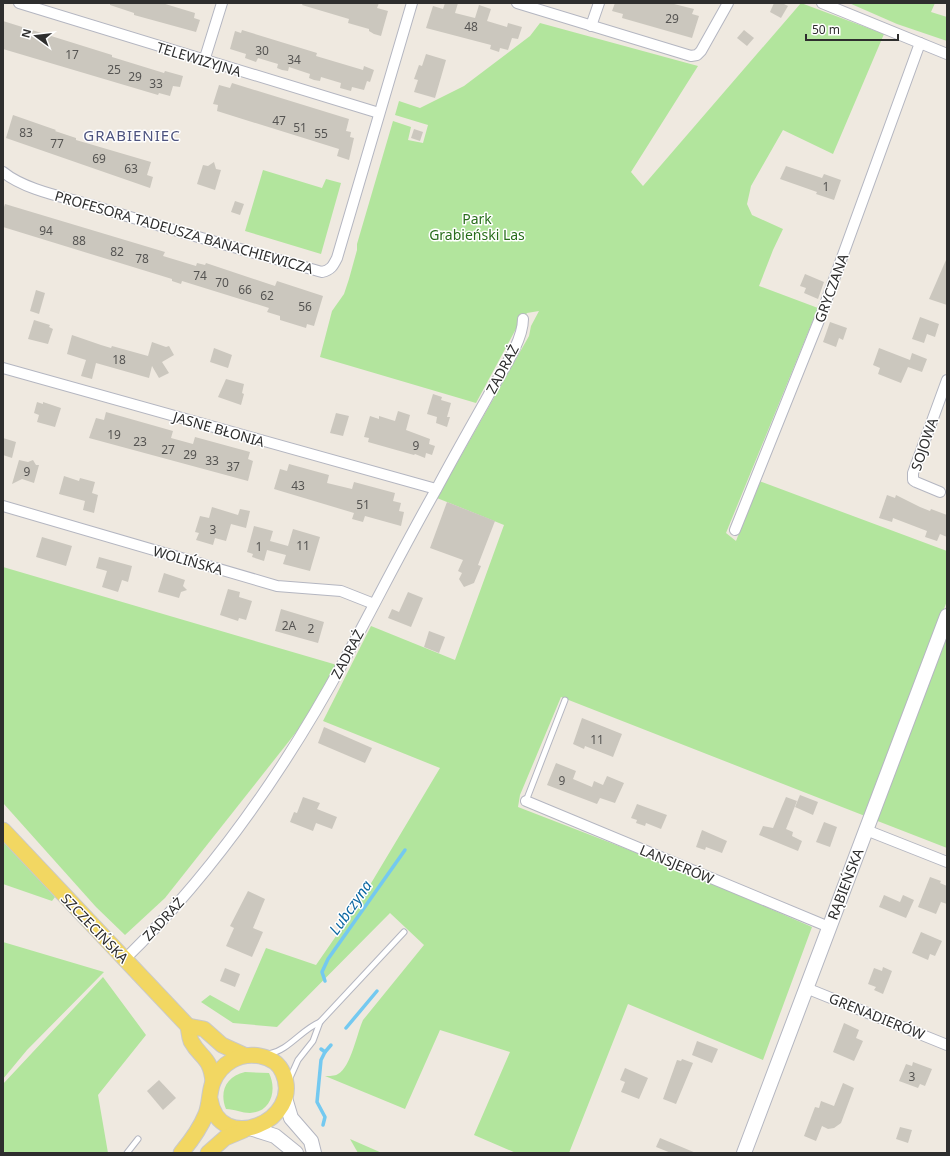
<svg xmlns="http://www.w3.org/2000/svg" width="950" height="1156" font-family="'Noto Sans',sans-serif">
  <rect width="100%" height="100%" fill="#efe9e0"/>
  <g fill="#b2e59d">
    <path d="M801,3L884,34L833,154L783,130L751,186L747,204L752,215L783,229L773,250L759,286L818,308L726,533L736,541L759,481L947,551V601L865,816L561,697L520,795L518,807L681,870L812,927L763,1060L628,1004L569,1153H516L474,1135L510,1052L440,1030L405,1109L325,1076C329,1076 335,1076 338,1074C351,1067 357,1033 363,1020L424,945L390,913L277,1027L233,1023L201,1002L210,995L239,1011L266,948L316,965L361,900L440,768L323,721L371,626L455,660L504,525L437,498L529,336L531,326L539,311L527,313L517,327L476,403L320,357L332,311L344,294L349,279L357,250V244L393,121L411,127L408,140L423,143L428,125L395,115L399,101L420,108L464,86L530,36L540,23L698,66L631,172L643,186Z"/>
    <path d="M849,3H935L931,12L947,17V41L897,24Z"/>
    <path d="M263,170L322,188L326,179L341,183L321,254L245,231Z"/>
    <path d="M3,567L337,665L301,726L165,898L125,935L96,907L3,803Z"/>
    <path d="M947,632V848L875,820Z"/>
    <path d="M3,839L55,897L52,901L3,884Z"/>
    <path d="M3,942L104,972L27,1050L3,1079Z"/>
    <path d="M103,977L146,1035L98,1095L108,1153H3V1084Z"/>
    <path d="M245,1072L269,1073C277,1089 272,1112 250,1113C242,1113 234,1109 226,1109C219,1092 226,1076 245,1072Z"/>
    <path d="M350,1139L382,1153H358Z"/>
  </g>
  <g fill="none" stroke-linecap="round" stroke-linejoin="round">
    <g stroke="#74c9f0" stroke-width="3.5">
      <path d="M325,981L322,972L328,959L405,850"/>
      <path d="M346,1028L377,991"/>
      <path d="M321,1049L325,1052L321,1060L317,1102L325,1117L323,1125"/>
      <path d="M325,1052L331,1045"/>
    </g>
  </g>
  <g fill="#cbc7be">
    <path d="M110,3H162L195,13L194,18L200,20L196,32L134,15V13L110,5Z"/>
    <path d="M303,3H379L377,8L388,11L381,36L374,34L369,31V29L348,23L349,19L302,5Z"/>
    <path d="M445,3H458L455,13L475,18L479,5L491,9L487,21L507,27L508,23L522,27L518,39L512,38L508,50L500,48L499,52L490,49L491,45L426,28L433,6L443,9Z"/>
    <path d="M615,3H670L694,9L692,14L699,16L692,38L622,18L623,14L612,11Z"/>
    <path d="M774,3H782L788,6L781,18L770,12Z"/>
    <path d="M3,21L112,55V57L164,73L165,71L183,76L180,87L173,86L170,96L159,93L158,95L3,49Z"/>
    <path d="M242,30L317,53L316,56L363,70L364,66L374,70L370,82L367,81L364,90L352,87L351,91L340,88L341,83L321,77L320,81L314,80L309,78L310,74L289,67L288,71L282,70L277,68L278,64L258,58L256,62L245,58L246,54L230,49L235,31L241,33Z"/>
    <path d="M744,30L754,38L747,46L737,38Z"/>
    <path d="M426,54L446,60L435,98L414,92L418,80L414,79L419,65L422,66Z"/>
    <path d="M232,83L349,119L346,131L351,132L350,137L354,138L349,160L337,156L339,149L217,111L218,105L213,104L219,85L230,88Z"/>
    <path d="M13,115L56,130L55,131L76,138V140L151,162L147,175L153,177L150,188L6,138Z"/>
    <path d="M414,129L423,132L420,141L411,138Z"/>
    <path d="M214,162L216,169L221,170L215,190L197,184L203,165L208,166Z"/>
    <path d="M786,166L822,178L824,174L841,180L834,200L816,194L817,192L780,179Z"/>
    <path d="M235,201L244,204L240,215L231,212Z"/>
    <path d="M5,204L165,252L163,256L196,266L197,263L205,265L206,263L275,286L277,281L323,296L314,326L307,324L306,328L280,320V316L267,312L269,308L182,281L181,284L172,281V279L3,227V210Z"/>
    <path d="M946,260L947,261V305L929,299Z"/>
    <path d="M805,274L824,282L818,299L804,293L806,288L800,286Z"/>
    <path d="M36,290L45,293L39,314L30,311Z"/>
    <path d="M920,317L939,324L935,337L927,334L924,343L912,339Z"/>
    <path d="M34,320L50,325L49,327L53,329L48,344L28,339Z"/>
    <path d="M830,322L847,328L843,340L839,338L836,347L823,342Z"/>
    <path d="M72,335L101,345L111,348L112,346L148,356L152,342L166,347L169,346L174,355L162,362L169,373L159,378L152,366L149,378L96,363L92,379L81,376L86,360L67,354Z"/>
    <path d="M214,348L232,355L228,368L210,362Z"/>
    <path d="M879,348L910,360L912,353L927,359L922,372L908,367L901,383L878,374L880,368L873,365Z"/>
    <path d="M226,379L244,384L242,393L244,394L241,405L218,397Z"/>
    <path d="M433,394L442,397L441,400L451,403L447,417H450L447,427L436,423L437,417L427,414Z"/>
    <path d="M37,402L43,404V402L61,408L55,427L37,422L39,415L34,413Z"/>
    <path d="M398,411L410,415L406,430L430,439L429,444L435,446L432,455L426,453L425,458L415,454L414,455L368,442L369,438L364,437L370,416L379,419V416L395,421Z"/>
    <path d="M106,412L173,431L171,438L193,444L195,437L250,452L248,459L253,461L248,481L89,438L96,418L104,420Z"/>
    <path d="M336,413L349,416L343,436L330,433Z"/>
    <path d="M3,438L16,442L12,458L3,455Z"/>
    <path d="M19,460L28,462L33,460L36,465H39L34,483L22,479L12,484Z"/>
    <path d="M289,464L329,475L327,483L352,489L354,482L395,493L393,501L401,503L399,511L404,512L401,526L365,516L363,522L352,519L354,513L274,489L280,469L287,471Z"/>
    <path d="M64,476L79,481L80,478L95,482L92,493L98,495L94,513L83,510L85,501L59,494Z"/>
    <path d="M887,495L895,498L896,495L920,507L930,511L931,509L947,515V537L940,534L937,541L925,537L927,531L893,518L892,522L879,518Z"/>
    <path d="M447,502L495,521L478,565L481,566L474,583L464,587L459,579L462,573L458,571L463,560L430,548Z"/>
    <path d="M212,507L238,515L240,509L250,511L246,528L231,524L226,541L215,538L213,545L196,540L199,533L195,532L200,516L209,518Z"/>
    <path d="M254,526L273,531L270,541L288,546L293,529L320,537L310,571L283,564L286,555L267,550L264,561L252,557L253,554L247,552Z"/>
    <path d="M42,537L72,546L66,566L36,557Z"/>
    <path d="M99,557L132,566L128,582L122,580L118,592L102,587L107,571L96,568Z"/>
    <path d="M164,573L185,580L183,586L187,590L181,592L179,598L158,592Z"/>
    <path d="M228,589L240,592L239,597L252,601L246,620L239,618L238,621L220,615Z"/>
    <path d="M408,592L423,598L411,627L388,618L392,609L399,612Z"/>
    <path d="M281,609L324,622L318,643L275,631Z"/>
    <path d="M429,631L445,637L439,653L424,647Z"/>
    <path d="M582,718L622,734L613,757L585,746L584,749L573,744Z"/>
    <path d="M324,727L372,748L365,763L318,743Z"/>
    <path d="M556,763L576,771L573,779L592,787L594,781L603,785L607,776L624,783L615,803L600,798L597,804L547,785Z"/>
    <path d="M800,795L818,802L813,815L795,807Z"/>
    <path d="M303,797L320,803L317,809L337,817L332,829L316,823L313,831L290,822L294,812L297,813Z"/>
    <path d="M786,797L797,801L786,829L793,832L792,836L802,841L798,851L759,835L763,826L773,828Z"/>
    <path d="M637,804L667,815L661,829L646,823L645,826L636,823L637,820L631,818Z"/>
    <path d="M824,822L837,827L830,847L816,842Z"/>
    <path d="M702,830L727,841L722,853L706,847L705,850L696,847Z"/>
    <path d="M930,877L941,881L940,883L947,886V904L941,902L936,914L918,907Z"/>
    <path d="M248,891L265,899L253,928L263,932L252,957L226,946L234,928L230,926Z"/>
    <path d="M884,895L900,902L903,895L914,900L906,918L879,907Z"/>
    <path d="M921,932L942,941L935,956L930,954L928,960L912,953Z"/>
    <path d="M883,967L892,971L883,994L874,990L876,987L868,984L874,968L882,971Z"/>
    <path d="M225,968L240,974L235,987L220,981Z"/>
    <path d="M844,1023L859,1030L856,1038L863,1041L854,1061L833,1052Z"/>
    <path d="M697,1041L718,1049L712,1063L692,1055Z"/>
    <path d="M682,1059L693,1063L676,1104L663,1099L677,1060L681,1061Z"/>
    <path d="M913,1062L932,1069L925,1086L920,1084L918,1088L899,1081L906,1064L912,1066Z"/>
    <path d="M625,1068L648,1078L639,1099L621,1092L625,1082L620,1080Z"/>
    <path d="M159,1080L176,1098L163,1110L147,1091Z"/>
    <path d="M843,1083L854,1088L841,1123L834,1128L828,1129L822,1126L816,1141L804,1136L815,1107L819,1108L821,1101L834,1106Z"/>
    <path d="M900,1127L912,1130L908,1143L896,1139Z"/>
    <path d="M660,1138L696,1153H671L656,1147Z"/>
  </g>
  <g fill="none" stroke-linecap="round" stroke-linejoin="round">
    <defs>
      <g id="lane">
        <path d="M526,801L565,700"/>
        <path d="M269,1054C289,1050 301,1030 320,1022L404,932"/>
        <path d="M289,1080L298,1060L313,1041L320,1022"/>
        <path d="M127,1153L138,1139"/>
      </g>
      <g id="street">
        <path d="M19,3L379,113"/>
        <path d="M517,3L691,56L697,55L701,51L728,3"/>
        <path d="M822,3L947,54"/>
        <path d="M591,26L599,3"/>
        <path d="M204,61L222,3"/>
        <path d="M3,172C25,190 64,197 91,205C167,229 244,250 322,272C331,270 333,266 337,258L412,3"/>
        <path d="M3,368L436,489"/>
        <path d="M940,492L916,482L913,480V473L947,380"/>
        <path d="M3,506L277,586L341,591L374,604"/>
        <path d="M735,530L820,318L920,43"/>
        <path d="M526,801L829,927"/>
        <path d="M866,830L947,862"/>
        <path d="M125,959C214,872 286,768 345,659C376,602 405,544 437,488C453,458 470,428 487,398C498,377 523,343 523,319"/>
        <path d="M806,988L947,1045"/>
      </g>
      <g id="secondary">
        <path d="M285,1098L291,1118L311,1141L314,1153"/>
        <path d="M253,1129L275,1136L296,1153"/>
        <path d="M744,1153L947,616"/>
      </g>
      <g id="primary">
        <path d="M3,830L188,1026C189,1031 189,1036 191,1041C201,1059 210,1056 213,1081"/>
        <path d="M188,1026L204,1029L222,1045L244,1055"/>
        <path d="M181,1153C191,1141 200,1129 206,1114C210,1104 209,1092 213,1082C221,1063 240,1052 260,1056C270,1058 279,1063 283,1073C304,1121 219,1156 210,1099"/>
        <path d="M208,1153L225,1138L244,1130"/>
      </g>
    </defs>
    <use href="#lane" stroke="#b4b6c1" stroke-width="7"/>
    <use href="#street" stroke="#b4b6c1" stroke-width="12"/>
    <use href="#secondary" stroke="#b4b6c1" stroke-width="16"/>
    <use href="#primary" stroke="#c9c9c9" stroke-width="17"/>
    <use href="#lane" stroke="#fff" stroke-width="5"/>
    <use href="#street" stroke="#fff" stroke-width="10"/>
    <use href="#secondary" stroke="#fff" stroke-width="14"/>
    <use href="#primary" stroke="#f2d762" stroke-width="15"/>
  </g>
  <g text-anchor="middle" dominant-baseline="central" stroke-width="3" stroke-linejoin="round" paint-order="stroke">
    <g font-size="12" fill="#555452">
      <text x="672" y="18">29</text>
      <text x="471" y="26">48</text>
      <text x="262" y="50">30</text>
      <text x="72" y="54">17</text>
      <text x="294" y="59">34</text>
      <text x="114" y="69">25</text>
      <text x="135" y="76">29</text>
      <text x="156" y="83">33</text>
      <text x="279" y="120">47</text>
      <text x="300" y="127">51</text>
      <text x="26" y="132">83</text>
      <text x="321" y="133">55</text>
      <text x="57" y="143">77</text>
      <text x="99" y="158">69</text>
      <text x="131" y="168">63</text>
      <text x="826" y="186">1</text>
      <text x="46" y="230">94</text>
      <text x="79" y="240">88</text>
      <text x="117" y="251">82</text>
      <text x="142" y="258">78</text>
      <text x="200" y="275">74</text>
      <text x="222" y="282">70</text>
      <text x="245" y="289">66</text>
      <text x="267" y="295">62</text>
      <text x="305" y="306">56</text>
      <text x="119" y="359">18</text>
      <text x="114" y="434">19</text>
      <text x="140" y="441">23</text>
      <text x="416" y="445">9</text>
      <text x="168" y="449">27</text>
      <text x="190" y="454">29</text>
      <text x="212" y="460">33</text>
      <text x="233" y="466">37</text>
      <text x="27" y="471">9</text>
      <text x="298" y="485">43</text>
      <text x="363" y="504">51</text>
      <text x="213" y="529">3</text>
      <text x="303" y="545">11</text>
      <text x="259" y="546">1</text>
      <text x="289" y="625">2A</text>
      <text x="311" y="628">2</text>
      <text x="597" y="739">11</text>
      <text x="562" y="780">9</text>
      <text x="912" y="1076">3</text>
    </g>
    <g font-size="14" fill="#2e2e2e" stroke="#fff">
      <text transform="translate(199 59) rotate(17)">TELEWIZYJNA</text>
      <text transform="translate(184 232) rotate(16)">PROFESORA TADEUSZA BANACHIEWICZA</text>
      <text transform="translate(831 288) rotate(-70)">GRYCZANA</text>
      <text transform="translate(502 369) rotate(-62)">ZADRAŻ</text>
      <text transform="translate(219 429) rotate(16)">JASNE BŁONIA</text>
      <text transform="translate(924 444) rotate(-71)">SOJOWA</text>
      <text transform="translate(188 560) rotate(16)">WOLIŃSKA</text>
      <text transform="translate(347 654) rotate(-62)">ZADRAŻ</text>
      <text transform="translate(677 864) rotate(23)">LANSJERÓW</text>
      <text transform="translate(845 884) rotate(-69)">RĄBIEŃSKA</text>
      <text transform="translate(163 919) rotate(-47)">ZADRAŻ</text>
      <text transform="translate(95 928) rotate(46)">SZCZECIŃSKA</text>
      <text transform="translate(877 1016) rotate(22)">GRENADIERÓW</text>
    </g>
    <g font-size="14" fill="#286d1b" stroke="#fff">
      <text x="477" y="218">Park<tspan x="477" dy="16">Grabieński Las</tspan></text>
    </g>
    <g font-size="15" letter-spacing="1" fill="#4d537f" stroke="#fff">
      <text x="132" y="135">GRABIENIEC</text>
    </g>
    <g font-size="15" font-style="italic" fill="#0d68a2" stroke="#fff">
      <text transform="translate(350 907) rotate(-55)">Lubczyna</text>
    </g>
  </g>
  <rect width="950" height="1156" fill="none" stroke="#2e2e2e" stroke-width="8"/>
  <g transform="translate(36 36) rotate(285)" stroke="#ffffff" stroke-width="3" paint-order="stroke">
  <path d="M0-3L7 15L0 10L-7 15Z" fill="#2e2e2e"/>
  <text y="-6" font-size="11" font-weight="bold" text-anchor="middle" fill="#2e2e2e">N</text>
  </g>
  <path d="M806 34v6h92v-6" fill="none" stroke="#2e2e2e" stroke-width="2"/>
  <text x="812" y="34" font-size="12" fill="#2e2e2e" stroke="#ffffff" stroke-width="3" paint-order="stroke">50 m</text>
</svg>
